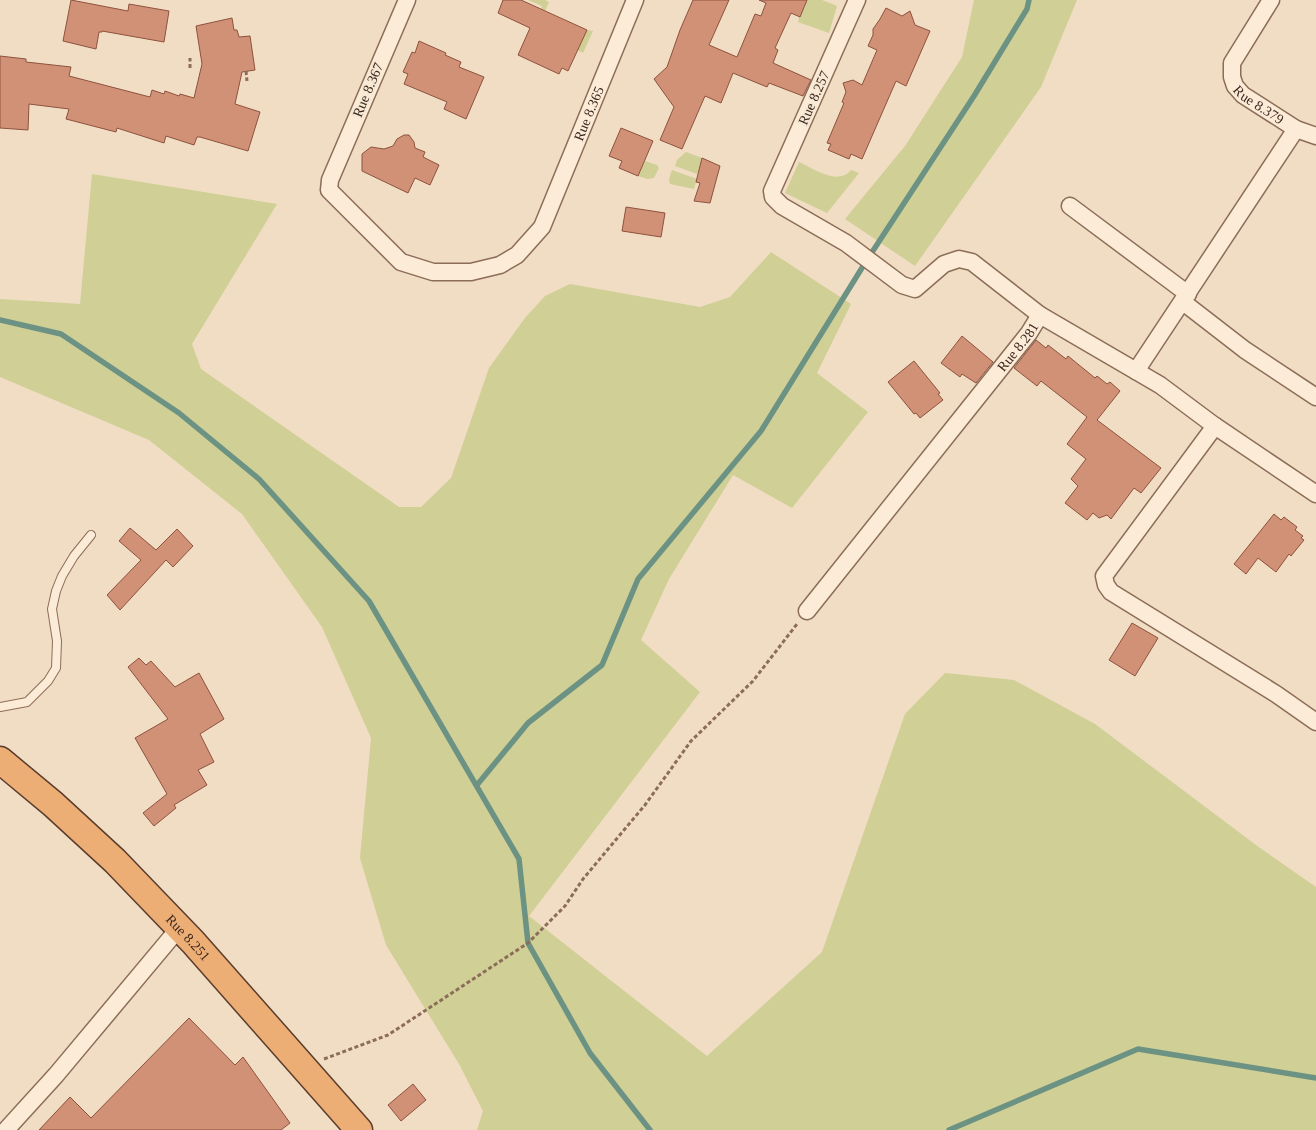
<svg xmlns="http://www.w3.org/2000/svg" width="1316" height="1130" font-family="'Times New Roman',serif">
  <rect width="100%" height="100%" fill="#f1ddc3"/>
  <g fill="#cfcf96">
    <path d="M528,0H545L549,2L545,11L541,10L542,6Z"/>
    <path d="M807,0H822L837,6L829,33L798,22L803,3Z"/>
    <path d="M974,0H1077L1041,87L915,266L845,219L905,146L962,57Z"/>
    <path d="M587,30L593,31L583,53L577,50Z"/>
    <path d="M686,152L705,159L702,167L700,166L697,174L675,166L677,160Z"/>
    <path d="M645,161L657,165L659,168L654,178L647,179L638,176Z"/>
    <path d="M799,162C814,169 838,186 851,170L859,173L827,213L785,193Z"/>
    <path d="M672,170L697,179L694,189L670,184L669,179Z"/>
    <path d="M92,174L277,204L192,344L201,369L399,507H421L451,478L489,368L525,318L545,296L570,284L700,307L730,297L771,252L851,304L817,373L868,412L792,508L733,475L669,579L641,640L700,692L529,916L707,1056L822,952L905,714L945,673L1014,680L1095,724L1260,848L1316,887V1130H477L483,1111L459,1064L386,945L360,858L371,738L322,627L242,514L149,440L0,377V299L80,304Z"/>
  </g>
  <g fill="none" stroke-linecap="round" stroke-linejoin="round">
    <g stroke="#6c9284" stroke-width="5.5">
      <path d="M0,320L61,334L179,413L259,479L369,601L519,859L528,943L590,1053L650,1130"/>
      <path d="M477,785L528,723L602,665L638,579L761,431L865,263L974,96L1027,9L1029,0"/>
      <path d="M949,1130L1138,1049L1316,1078"/>
    </g>
  </g>
  <g fill="#d19177" stroke="#8d523d">
    <path d="M71,0L128,11L129,4L169,11L164,42L102,31V32H99L96,49L63,41Z"/>
    <path d="M503,0H521L587,30L568,71L562,68L559,74L518,55L530,28L498,13Z"/>
    <path d="M693,0H729L709,45L737,57L755,14L761,16L766,3L759,0H807L800,17L791,13L775,48L778,50L773,63L811,80L803,96L769,83L767,87L733,73L721,103L705,96L682,149L660,140L674,107L654,79L667,67L680,30Z"/>
    <path d="M886,8L902,16L910,11L915,25L930,31L906,86L896,81L862,159L851,154L849,159L828,150L831,144L827,143L844,103L842,102L846,92L843,83L853,80L862,85L877,50L868,46L873,35V29L880,19Z"/>
    <path d="M232,18L234,30H237L239,37L250,36L255,70L242,72L235,104L260,112L248,151L200,137H197L194,145L166,136L164,143L117,128L116,132L66,119L69,109L29,104L28,130L0,128V56L26,59V62L71,67L69,76L150,97L152,90L164,94L165,91L179,96L180,94L194,98L202,64L196,26Z"/>
    <path d="M419,41L446,53L445,55L461,62L459,67L484,77L466,119L444,109L447,102L404,84L408,74L403,72L412,52L415,53Z"/>
    <path d="M621,128L653,141L638,176L619,168L622,161L609,156Z"/>
    <path d="M404,135H409L414,142L415,148L425,152L423,157L439,165L430,185L415,178L408,193L362,171V154L371,147L384,149L393,146L397,139Z"/>
    <path d="M702,158L720,166L710,203L694,201L700,183L696,182Z"/>
    <path d="M626,207L665,213L661,237L622,231Z"/>
    <path d="M962,336L993,362L976,383L962,374L960,377L941,363Z"/>
    <path d="M1036,340L1046,348L1048,345L1066,359L1068,356L1095,378L1097,376L1107,384L1110,382L1120,391L1097,420L1161,468L1141,493L1134,488L1111,519L1107,515L1099,518L1093,513L1087,520L1065,503L1078,486L1071,479L1086,459L1067,444L1087,417L1041,381L1037,386L1014,368Z"/>
    <path d="M914,361L940,393L938,394L943,400L920,418L916,413L914,414L888,382Z"/>
    <path d="M1274,514L1281,520L1284,517L1297,527L1295,530L1303,536L1301,538L1304,540L1291,556L1289,554L1276,572L1258,558L1246,574L1234,564Z"/>
    <path d="M130,528L156,550L177,529L193,546L173,567L166,560L120,610L107,595L141,560L119,541Z"/>
    <path d="M1132,623L1158,638L1135,676L1109,660Z"/>
    <path d="M139,658L146,665L151,661L175,687L199,673L224,719L200,734L214,762L198,770L207,785L174,805L176,808L154,826L143,813L167,794L135,738L168,719L128,667Z"/>
    <path d="M189,1018L235,1065L243,1057L290,1123L281,1130H39L70,1097L91,1118Z"/>
    <path d="M413,1084L426,1100L401,1121L388,1105Z"/>
  </g>
  <g fill="none" stroke-linecap="round" stroke-linejoin="round">
    <defs>
      <path id="service" d="M0,707L27,702L48,681L56,668L57,641L52,609L56,591L62,576L74,556L91,535"/>
      <g id="minor">
        <path id="s1" d="M407,0L330,180L329,190L401,262L433,272H471L500,265L517,255L542,227L635,0"/>
        <path d="M857,0L772,191L773,197L782,206L846,243L902,285L915,289L944,264L959,259L972,262L1040,315"/>
        <path id="s2" d="M1271,0L1232,63V77L1235,86L1243,95L1296,129L1316,136"/>
        <path d="M1070,206L1188,294"/>
        <path d="M1183,302L1245,350L1316,397"/>
        <path d="M1136,371L1296,129"/>
        <path d="M1215,426L1104,576L1106,585L1111,592L1276,694L1316,722"/>
        <path id="s3" d="M807,611L1029,333L1040,315L1160,385L1215,426L1316,494"/>
        <path d="M6,1130L56,1075L179,928"/>
      </g>
      <g id="trunk">
        <path id="s4" d="M0,760L53,804L115,861L193,942L359,1130"/>
      </g>
    </defs>
    <use href="#service" stroke="#8c6d59" stroke-width="10"/>
    <use href="#minor" stroke="#8c6d59" stroke-width="19"/>
    <use href="#trunk" stroke="#5a3c2d" stroke-width="29"/>
    <g stroke="#8c6d59" stroke-width="3" stroke-dasharray="4 2.5" stroke-linecap="butt">
      <path d="M190,68V58"/>
      <path d="M246,71L247,81"/>
      <path d="M324,1059L388,1035L528,943L565,906L583,879L645,805L691,741L753,681L797,624"/>
    </g>
    <use href="#service" stroke="#fbebd7" stroke-width="8"/>
    <use href="#minor" stroke="#fbebd7" stroke-width="16"/>
    <use href="#trunk" stroke="#ecae74" stroke-width="26"/>
  </g>
  <g text-anchor="middle" dominant-baseline="central" stroke-width="4" stroke-linejoin="round" paint-order="stroke">
    <g font-size="14" fill="#3b281e" stroke="#f7e8d3">
      <text transform="translate(368 90) rotate(-67)">Rue 8.367</text>
      <text transform="translate(814 98) rotate(-66)">Rue 8.257</text>
      <text stroke="none"><textPath href="#s2" startOffset="128">Rue 8.379</textPath></text>
      <text stroke="none"><textPath href="#s1" startOffset="589">Rue 8.365</textPath></text>
      <text stroke="none"><textPath href="#s3" startOffset="338">Rue 8.281</textPath></text>
      <text stroke="none"><textPath href="#s4" startOffset="259">Rue 8.251</textPath></text>
    </g>
  </g>
</svg>
